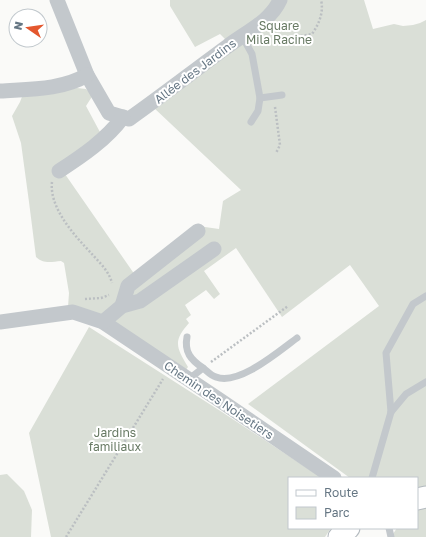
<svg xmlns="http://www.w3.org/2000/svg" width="426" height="537" font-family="'Golos Text',sans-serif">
  <rect width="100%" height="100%" fill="#fafaf8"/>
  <g fill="#dadfd7">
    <path d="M170,0H364L373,29L394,24L403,26L413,25L420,23L426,20V492L417,494V478H350L248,404L379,306L350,265L282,317L236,248L204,271L220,294L214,299L206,290L185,305L191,315L186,319L189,323C173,341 176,347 188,367L185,371L68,307L69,293L64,263L61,261C51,262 43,264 36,257L29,202L21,143L12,116L20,102L23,94L77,88L86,89L93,95L86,106L101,134L58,164L135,275L198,226L219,229L223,201L241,190L153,107L228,42L220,34L195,47L170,6Z"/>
    <path d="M89,327L222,412L322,478H289V528H331L325,537H51L29,433Z"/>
    <path d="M7,474L24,491L32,510L31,537H0V475Z"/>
    <path d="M426,500V537H391L397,528H417V502Z"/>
  </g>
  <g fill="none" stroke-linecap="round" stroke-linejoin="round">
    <defs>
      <g id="secondary">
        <path d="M417,499L426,497"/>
        <path d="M339,537L349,528"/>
      </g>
    </defs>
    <use href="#secondary" stroke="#b3babf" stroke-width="23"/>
    <g stroke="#bbbfc2" stroke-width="2.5" stroke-dasharray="2 2" stroke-linecap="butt">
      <path d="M265,38C281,40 296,37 312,34C319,24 324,12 321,0"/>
      <path d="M275,107L280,145L276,153"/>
      <path d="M52,182C49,208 75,236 91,253C99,262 109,271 112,283"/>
      <path d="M85,299L101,298L109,295"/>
      <path d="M211,362L288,306"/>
      <path d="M66,537L163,379"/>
    </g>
    <g stroke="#c3c8cc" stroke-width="7">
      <path d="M242,36L252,54L260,98L258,111L251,122"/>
      <path d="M260,98L282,95"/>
      <path d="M187,337C184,352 191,360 203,368"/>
      <path d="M189,379L203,368C207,371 211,376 216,377C239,386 279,351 297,338"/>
      <path d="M391,412L406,394L426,382"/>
      <path d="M372,478L391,412L386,353L413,304L426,296"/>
      <path d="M389,528L391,537"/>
    </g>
    <g stroke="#c3c8cc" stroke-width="15">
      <path d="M57,0L87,75L109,113L129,119C163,95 195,70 228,46C246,32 270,22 280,0"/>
      <path d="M0,91C29,89 62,90 87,75"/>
      <path d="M59,171C82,156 106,140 123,117"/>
      <path d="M122,306L128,286L198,231"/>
      <path d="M0,322L73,312L103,322L221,401L334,478"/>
      <path d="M103,322L122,306L140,301L214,249"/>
    </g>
    <use href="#secondary" stroke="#fff" stroke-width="21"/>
  </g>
  <g text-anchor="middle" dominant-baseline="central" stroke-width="4" stroke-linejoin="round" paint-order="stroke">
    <g font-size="12" fill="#687a64" stroke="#fff">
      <text x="279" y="25">Square<tspan x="279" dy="14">Mila Racine</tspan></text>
      <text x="115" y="432">Jardins<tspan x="115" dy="14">familiaux</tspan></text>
    </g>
    <g font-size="12" fill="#657683" stroke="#fff">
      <text transform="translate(195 71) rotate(-37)">Allée des Jardins</text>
      <text transform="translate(219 400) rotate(34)">Chemin des Noisetiers</text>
    </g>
  </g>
  <rect x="288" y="477" width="130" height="52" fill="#ffffff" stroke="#c1c8cd"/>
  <rect x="296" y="490" width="20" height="6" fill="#ffffff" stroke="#c1c8cd"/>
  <text x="324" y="497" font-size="12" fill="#657683">Route</text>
  <rect x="296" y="507" width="20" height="12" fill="#dadfd7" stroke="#c1c8cd"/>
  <text x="324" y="517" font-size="12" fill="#657683">Parc</text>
  <g transform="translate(28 28) rotate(283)"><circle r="19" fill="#ffffff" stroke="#c1c8cd"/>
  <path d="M0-3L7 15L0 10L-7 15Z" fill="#e4572e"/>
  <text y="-6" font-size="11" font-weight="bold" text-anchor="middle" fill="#657683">N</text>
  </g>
</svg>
